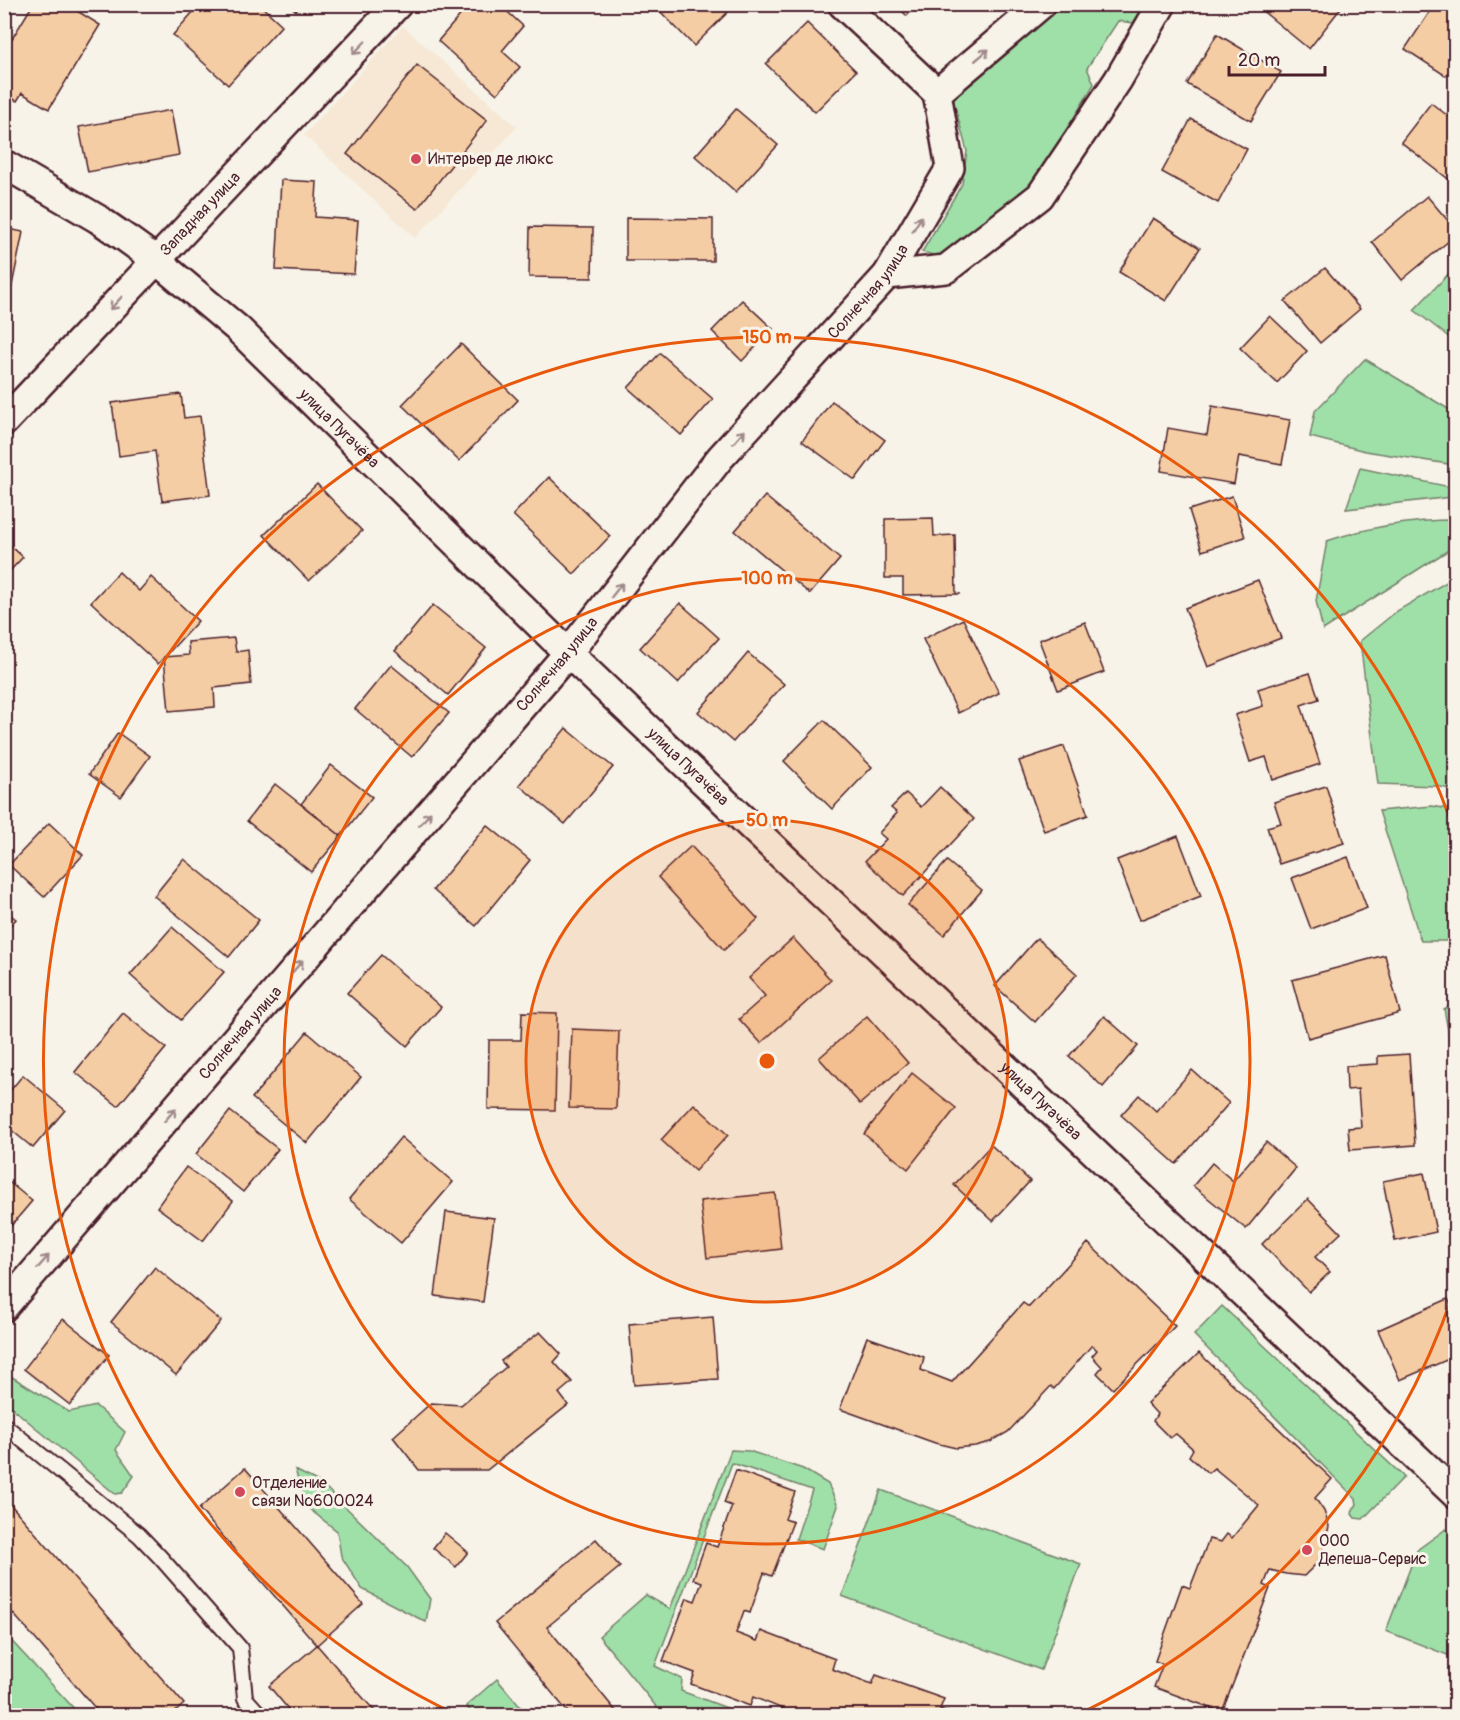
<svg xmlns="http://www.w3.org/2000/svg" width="1460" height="1720" font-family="Pangolin,sans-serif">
  <rect width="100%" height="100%" fill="#f7f3e8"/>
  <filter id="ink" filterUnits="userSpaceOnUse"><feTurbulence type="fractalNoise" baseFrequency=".0167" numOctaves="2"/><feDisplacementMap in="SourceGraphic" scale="12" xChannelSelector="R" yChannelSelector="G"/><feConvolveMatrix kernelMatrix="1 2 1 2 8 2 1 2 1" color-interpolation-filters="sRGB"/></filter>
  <g filter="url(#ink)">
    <path fill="#f6e8d4" d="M403,26L517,127L415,238L304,135Z"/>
    <g fill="#9fe0a9" stroke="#74806a" stroke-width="1.5">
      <path d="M1061,5H1145L1133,23L1118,21L1087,68L1094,84L1034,185L944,258L922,252L962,184L967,151L953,99Z"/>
      <path d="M1455,267V342L1414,310Z"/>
      <path d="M1365,359L1455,413V465L1365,451L1310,437L1315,411Z"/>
      <path d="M1360,468L1455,488V491L1452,497L1346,509Z"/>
      <path d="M1456,520L1455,546L1323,630L1316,601L1327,541C1368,527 1413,520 1456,520Z"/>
      <path d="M1455,577V790L1436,786L1378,784L1360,641L1397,611Z"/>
      <path d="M1432,806L1455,810V941H1421L1379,811Z"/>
      <path d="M1455,1003V1067L1444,1009Z"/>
      <path d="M1222,1306L1404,1477L1363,1519L1355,1518L1352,1514L1353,1510L1357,1504L1356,1499L1194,1335Z"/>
      <path d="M4,1372L69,1412L96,1406L125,1432L116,1450L134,1476L122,1493L115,1494L5,1402Z"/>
      <path d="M731,1450L749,1451L803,1469L828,1484L838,1506L823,1549L796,1539L812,1490L732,1463L655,1666L682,1679L681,1691L746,1715H663L599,1636L646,1595L670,1609Z"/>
      <path d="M295,1470L321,1483L407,1567L430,1599L426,1622L362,1589L341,1556L337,1531L307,1507Z"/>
      <path d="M881,1490L1081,1564L1041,1670L842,1596Z"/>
      <path d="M1446,1529L1455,1539V1658L1386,1631L1417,1550Z"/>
      <path d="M5,1634L80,1715H5Z"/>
      <path d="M497,1679L527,1715H474L466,1706Z"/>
    </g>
    <g fill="#f5cda4" stroke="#4a1f2b" stroke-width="1.5">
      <path d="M33,4H66L100,25L49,109L22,93L17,101L4,94V52Z"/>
      <path d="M200,4H259L282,25L228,85L173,35Z"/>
      <path d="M288,4H302L296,11Z"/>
      <path d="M470,4H499L523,26L502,51L520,67L497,94L438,41Z"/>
      <path d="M653,4H736L694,46Z"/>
      <path d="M895,4H917L907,16Z"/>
      <path d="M1254,4H1344L1309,49Z"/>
      <path d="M1435,4H1456V61L1446,76L1405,49Z"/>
      <path d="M807,23L856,71L815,112L766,64Z"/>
      <path d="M1217,34L1281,72L1251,121L1187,84Z"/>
      <path d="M417,65L487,120L417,209L347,154Z"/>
      <path d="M1431,103L1456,122V185L1401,142Z"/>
      <path d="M736,109L778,145L736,192L695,156Z"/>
      <path d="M171,110L179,155L88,172L79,127Z"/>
      <path d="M1191,119L1247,149L1218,203L1162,172Z"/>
      <path d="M281,180L317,182L315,217L358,220L354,274L276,270Z"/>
      <path d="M1427,196L1456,230V235L1402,280L1372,242Z"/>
      <path d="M626,218L713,219V261H626Z"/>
      <path d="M1153,218L1200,248L1166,301L1119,272Z"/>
      <path d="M530,227L593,228L592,278L529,277Z"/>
      <path d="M4,228L23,232L5,320H4Z"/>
      <path d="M1325,268L1360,309L1320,343L1285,301Z"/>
      <path d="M742,300L773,329L742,361L712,331Z"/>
      <path d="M1270,316L1307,351L1277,383L1240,348Z"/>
      <path d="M461,344L518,400L459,461L402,405Z"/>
      <path d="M660,353L713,399L681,435L628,388Z"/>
      <path d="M181,394L184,418L200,416L210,495L162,501L155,451L119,456L112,403Z"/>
      <path d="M832,401L885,440L855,480L802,441Z"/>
      <path d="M1212,406L1290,420L1282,464L1239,456L1234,484L1161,471L1168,428L1207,435Z"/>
      <path d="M549,477L610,536L574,574L513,515Z"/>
      <path d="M317,484L362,531L309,581L264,535Z"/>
      <path d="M765,496L840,559L810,594L735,531Z"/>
      <path d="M1232,496L1245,537L1202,551L1189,510Z"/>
      <path d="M933,518L934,536L955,535L956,594H961L903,595V578H885V519Z"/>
      <path d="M4,540L23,557L4,577Z"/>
      <path d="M119,572L139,591L151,577L198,621L158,664L91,602Z"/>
      <path d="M1258,580L1281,638L1208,667L1185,608Z"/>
      <path d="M680,603L719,638L678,683L640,648Z"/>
      <path d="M433,605L486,648L448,695L395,651Z"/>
      <path d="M963,619L999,693L958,713L923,639Z"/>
      <path d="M1085,622L1104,672L1058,690L1039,640Z"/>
      <path d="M234,638L236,652L248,650L251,684L214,688L215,707L169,711L164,657L189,655L188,642Z"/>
      <path d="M748,653L784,684L733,742L698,712Z"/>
      <path d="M391,665L449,713L412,757L355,709Z"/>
      <path d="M1310,673L1319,699L1301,705L1320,764L1273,780L1266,757L1250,762L1235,715L1263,706L1258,689Z"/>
      <path d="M4,705L12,712L4,720Z"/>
      <path d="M824,720L872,767L832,809L784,761Z"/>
      <path d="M566,728L613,767L565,824L519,785Z"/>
      <path d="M118,733L150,756L121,797L89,774Z"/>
      <path d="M1064,746L1088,815L1044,831L1019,761Z"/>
      <path d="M331,765L372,797L341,836L301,804Z"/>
      <path d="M275,784L341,836L311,872L247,821Z"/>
      <path d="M1326,786L1344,843L1279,864L1267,827L1281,823L1274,802Z"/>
      <path d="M940,787L974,819L903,896L865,861L886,839L879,833L897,813L891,808L906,793L921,807Z"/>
      <path d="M49,823L83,855L44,897L9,865Z"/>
      <path d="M487,825L530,860L476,926L433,890Z"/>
      <path d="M1178,836L1201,896L1140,920L1117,860Z"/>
      <path d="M691,846L758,919L724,950L658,877Z"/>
      <path d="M1348,857L1367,908L1311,929L1292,878Z"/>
      <path d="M184,859L259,920L229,957L154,896Z"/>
      <path d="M947,861L982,890L944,935L908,905Z"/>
      <path d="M4,910L16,919L4,932Z"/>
      <path d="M172,927L224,972L181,1020L130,975Z"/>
      <path d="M793,938L831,980L761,1043L739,1019L765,996L749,978Z"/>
      <path d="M1037,938L1077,974L1035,1022L995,986Z"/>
      <path d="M381,955L441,1007L407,1046L347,993Z"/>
      <path d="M1385,955L1400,1013L1308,1038L1292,980Z"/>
      <path d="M522,1012L557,1013L555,1110L488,1109L489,1040H521Z"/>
      <path d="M123,1013L166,1048L118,1106L75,1072Z"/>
      <path d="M867,1016L908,1063L860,1104L819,1058Z"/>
      <path d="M1104,1016L1138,1046L1103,1087L1069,1056Z"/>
      <path d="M572,1029L619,1031L616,1109L569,1108Z"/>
      <path d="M307,1032L361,1077L307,1143L252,1098Z"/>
      <path d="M1409,1054L1415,1145L1350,1150L1348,1128L1361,1127L1358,1089L1347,1090L1346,1066L1378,1064V1056Z"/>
      <path d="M1192,1070L1229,1103L1176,1164L1121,1115L1139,1095L1156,1111Z"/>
      <path d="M912,1073L956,1108L908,1169L864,1134Z"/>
      <path d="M23,1075L65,1110L33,1148L4,1124V1098Z"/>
      <path d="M694,1104L728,1135L695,1171L661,1140Z"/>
      <path d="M230,1111L278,1149L243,1192L196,1154Z"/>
      <path d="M401,1137L453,1182L401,1243L349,1199Z"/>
      <path d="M1266,1142L1296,1168L1246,1229L1193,1186L1212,1163L1233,1181Z"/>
      <path d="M991,1145L1030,1181L993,1221L954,1185Z"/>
      <path d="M186,1167L233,1201L203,1241L157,1207Z"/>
      <path d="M1424,1173L1436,1232L1395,1241L1383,1181Z"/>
      <path d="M4,1178L32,1201L4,1234Z"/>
      <path d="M775,1193L781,1249L707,1258L700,1201Z"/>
      <path d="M1308,1199L1341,1233L1315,1257L1330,1272L1309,1292L1262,1244Z"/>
      <path d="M446,1212L494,1218L483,1302L435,1296Z"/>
      <path d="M1088,1243L1175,1326L1113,1389L1097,1373L1102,1367L1092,1356L1097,1350L1092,1345L1054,1389L1051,1386L1008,1432L990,1442L975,1446L956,1448L935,1443L840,1409L867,1337L924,1357L921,1370L952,1382L1023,1303L1029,1307Z"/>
      <path d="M155,1267L221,1321L176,1375L111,1322Z"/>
      <path d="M1448,1299L1456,1315V1356L1400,1380L1378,1330Z"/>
      <path d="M713,1317L718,1379L634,1385L629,1324Z"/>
      <path d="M63,1319L109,1355L70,1405L24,1369Z"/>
      <path d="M540,1332L561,1354L554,1362L572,1382L559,1393L568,1405L487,1470H419L393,1437L431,1403L461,1405L506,1367L501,1361Z"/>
      <path d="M1199,1353L1332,1479L1315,1498L1324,1511L1329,1526L1325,1545L1317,1563L1304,1576L1286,1574L1270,1570L1264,1585L1270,1588L1222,1712L1154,1687L1163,1664L1155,1661L1182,1585L1190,1588L1209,1539L1221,1542L1227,1534L1232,1538L1259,1505L1214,1468L1208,1473L1189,1456L1193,1449L1176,1434L1170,1438L1153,1421L1157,1414L1147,1403Z"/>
      <path d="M245,1468L363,1604L317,1645L199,1509Z"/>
      <path d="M736,1470L795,1492L785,1519L793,1522L772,1576L764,1573L750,1613L744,1611L736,1633L757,1641L761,1631L835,1659L832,1669L872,1684L876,1675L944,1699L940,1709L959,1716H800L753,1697L750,1706L691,1684L695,1673L663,1661L687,1598L695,1601L702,1582L693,1579L706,1543L717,1547L732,1506L724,1503Z"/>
      <path d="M4,1497L184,1704L171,1716H102L4,1603Z"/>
      <path d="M445,1533L468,1552L456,1567L433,1548Z"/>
      <path d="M596,1539L620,1567L547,1627L620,1716H571L495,1623Z"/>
      <path d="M317,1645L379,1716H294L269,1686Z"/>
    </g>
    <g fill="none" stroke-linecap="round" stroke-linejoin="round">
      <defs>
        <path id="service" d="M4,1425L139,1535L160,1557L240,1648L245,1698L261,1716"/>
        <g id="minor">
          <path d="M842,4L937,93"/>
          <path d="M937,93L1042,4"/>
          <path id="s1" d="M4,164L98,219L127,239L156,260L238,329L568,653L1456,1495"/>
          <path d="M887,275L946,269L1040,196L1118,80L1162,4"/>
          <path id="s2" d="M4,422L398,4"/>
          <path id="s3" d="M4,1307L568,653L720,458L887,275L950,168L937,93"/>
        </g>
      </defs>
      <use href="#service" stroke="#4a1f2b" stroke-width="18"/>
      <use href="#minor" stroke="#4a1f2b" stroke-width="32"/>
      <use href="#service" stroke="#f7f3e8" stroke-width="14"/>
      <use href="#minor" stroke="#f7f3e8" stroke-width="27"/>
    </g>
    <defs><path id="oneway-shaft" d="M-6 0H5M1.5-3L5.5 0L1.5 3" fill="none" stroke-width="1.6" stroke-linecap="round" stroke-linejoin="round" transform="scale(1.5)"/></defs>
    <g stroke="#a0898a">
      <use href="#oneway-shaft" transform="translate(359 48) rotate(134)"/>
      <use href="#oneway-shaft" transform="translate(982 55) rotate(-40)"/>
      <use href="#oneway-shaft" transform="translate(917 224) rotate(-59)"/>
      <use href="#oneway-shaft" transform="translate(116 303) rotate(133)"/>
      <use href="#oneway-shaft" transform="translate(739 437) rotate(-48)"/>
      <use href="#oneway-shaft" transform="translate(617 590) rotate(-52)"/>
      <use href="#oneway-shaft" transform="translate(425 819) rotate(-49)"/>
      <use href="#oneway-shaft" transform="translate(297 967) rotate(-49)"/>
      <use href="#oneway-shaft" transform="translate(170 1115) rotate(-49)"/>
      <use href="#oneway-shaft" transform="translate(43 1262) rotate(-49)"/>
    </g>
  </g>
  <circle cx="767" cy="1061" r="241" fill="#e8590c" fill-opacity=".12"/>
  <g fill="none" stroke="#e8590c" stroke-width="3">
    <circle cx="767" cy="1061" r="241"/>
    <circle cx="767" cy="1061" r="483"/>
    <path d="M1454 1291A724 724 0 0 1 1079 1714M455 1714A724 724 0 1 1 1454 831"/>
  </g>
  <g fill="#d1495b" stroke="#f7f3e8" stroke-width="2">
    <circle cx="416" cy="159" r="6"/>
    <circle cx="240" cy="1492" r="6"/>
    <circle cx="1307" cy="1550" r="6"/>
  </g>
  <g text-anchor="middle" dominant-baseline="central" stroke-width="6" stroke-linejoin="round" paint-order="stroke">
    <g font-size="16" fill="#4a1f2b" stroke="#f7f3e8" text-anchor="start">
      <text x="428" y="159">Интерьер де люкс</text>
      <text x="252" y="1483">Отделение<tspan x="252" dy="18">связи №600024</tspan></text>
      <text x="1319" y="1541">ООО<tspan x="1319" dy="18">Депеша-Сервис</tspan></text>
    </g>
    <g font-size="16" fill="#4a1f2b" stroke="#f7f3e8">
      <text stroke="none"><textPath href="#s2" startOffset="286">Западная улица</textPath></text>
      <text stroke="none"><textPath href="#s3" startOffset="1334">Солнечная улица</textPath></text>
      <text stroke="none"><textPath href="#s1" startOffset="429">улица Пугачёва</textPath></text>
      <text stroke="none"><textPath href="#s3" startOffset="848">Солнечная улица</textPath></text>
      <text stroke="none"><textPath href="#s1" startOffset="915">улица Пугачёва</textPath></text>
      <text stroke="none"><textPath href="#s3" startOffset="362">Солнечная улица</textPath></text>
      <text stroke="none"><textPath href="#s1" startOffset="1401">улица Пугачёва</textPath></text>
    </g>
  </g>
  <circle cx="767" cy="1061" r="9" fill="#e8590c" stroke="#f7f3e8" stroke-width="3"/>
  <g font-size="18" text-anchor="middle" font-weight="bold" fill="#e8590c" stroke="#f7f3e8" stroke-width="6" stroke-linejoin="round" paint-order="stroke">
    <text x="767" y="343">150 m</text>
    <text x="767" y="584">100 m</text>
    <text x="767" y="826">50 m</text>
  </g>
  <rect width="1460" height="1720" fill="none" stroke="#f7f3e8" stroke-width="24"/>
  <rect x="12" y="12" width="1436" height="1696" fill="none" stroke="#4a1f2b" stroke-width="2" filter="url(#ink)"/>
  <path d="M1229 66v9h96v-9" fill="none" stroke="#4a1f2b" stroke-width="3"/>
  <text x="1238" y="66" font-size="18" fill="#4a1f2b" stroke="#f7f3e8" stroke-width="4.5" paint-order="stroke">20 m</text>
</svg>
